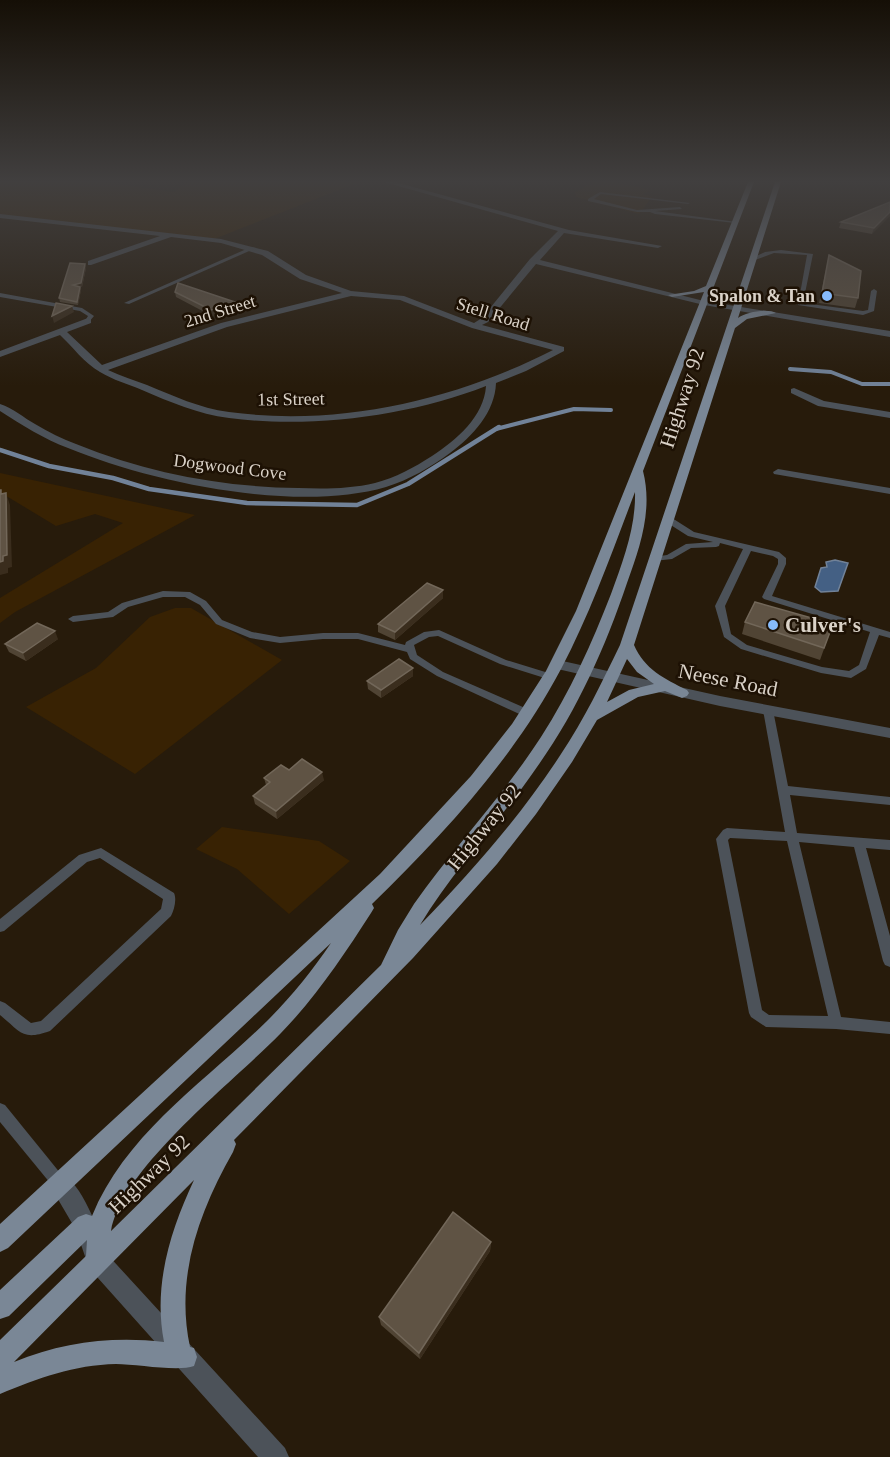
<svg xmlns="http://www.w3.org/2000/svg" width="890" height="1457" font-family="Georgia,serif">
  <rect width="100%" height="100%" fill="#271b0b"/>
  <g fill="#382203">
    <path d="M0,182H101L174,192L188,182H359L209,241L0,218Z"/>
    <path d="M595,182H614L651,190L643,194L652,197L639,214L576,197L575,192Z"/>
    <path d="M0,473L195,515L15,612L0,623V598L123,523L95,514L56,526L8,497L0,498Z"/>
    <path d="M175,608H191L282,660L135,774L26,707L96,668L150,617Z"/>
    <path d="M222,827L319,841L350,861L289,914L237,869L196,849Z"/>
  </g>
  <path fill="#446084" stroke="#718298" stroke-width="1.5" d="M835,560L848,563L838,591L821,592L815,587L821,568L827,567L826,562Z"/>
  <g fill="none" stroke-linecap="round" stroke-linejoin="round">
    <g stroke="#718298" stroke-width="4">
      <path d="M790,369L831,372L862,384H890"/>
      <path d="M496,429L574,409L611,410"/>
    </g>
    <path stroke="#718298" stroke-width="4.5" d="M0,450L49,466L113,478L149,489L247,503L357,505L408,484L499,427"/>
    <g fill="#4c5259" fill-rule="evenodd">
      <path d="M600,192L690,203L688,204L601,194L594,199L637,210L680,207L682,209L655,211L737,222L735,223L655,214L650,212H637L588,201V199Z"/>
      <path d="M251,247L256,248L129,304L124,303Z"/>
      <path d="M781,250L813,254L803,303L863,311L868,310L871,291L874,289L877,291L874,311L863,315L798,305L807,255L774,253L755,260L750,259L765,252Z"/>
      <path d="M0,293L82,308L94,316L88,323L85,321L88,316L80,311L0,297Z"/>
      <path d="M666,518H672L694,532L779,552L786,558V564L772,596L890,632V638L879,635L866,669L851,678L821,673L741,649L724,637L715,606L743,549L720,543L719,546L716,547L691,548L672,559L654,561V557L667,555L686,544L713,542L688,536L666,522ZM751,551L773,556L778,559V564L762,597L764,599L870,632L859,665L849,671L822,667L747,645L731,634L725,606Z"/>
      <path d="M163,591L190,592L206,601L222,620L252,632L280,637L323,633H358L405,645L406,642L424,632L439,630L506,660L555,675L556,677L551,680L500,664L438,636L429,637L414,645L417,655L443,672L532,711L533,714L532,717L528,718L437,676L410,659L407,652L358,639H323L280,643L250,638L216,624L200,605L185,597H163L128,607L113,617L73,622L68,619L73,616L108,612L122,603Z"/>
      <path d="M768,706L773,710L788,786L890,797V805L790,795L797,833L890,840V850L866,848L890,936V967L885,965L883,961L854,847L799,842L841,1017L890,1022V1034L836,1029L766,1027L751,1017L749,1013L716,839L723,830L727,828L785,832L763,710ZM730,838L787,841L828,1016L769,1015L762,1010L728,840Z"/>
      <path d="M101,848L174,893C177,900 174,910 171,916L50,1031C22,1041 21,1032 0,1015V1001L5,1003L31,1023L41,1021L161,909L163,899L100,858L87,862L4,931L0,932V919L79,855Z"/>
      <path d="M0,1103L5,1105L65,1179L68,1184L65,1189L60,1192L55,1189L0,1122Z"/>
    </g>
    <g fill="#4c5259" fill-rule="evenodd">
      <path d="M384,182H395L569,230L662,246L658,248L564,233L540,260L704,301L890,331V337L704,305L536,264L488,322L482,325L564,347V351L526,371L496,383C495,412 473,436 450,453C431,467 409,480 386,487C297,513 153,483 68,448C44,439 22,425 0,411V404C13,408 24,418 35,424C48,432 63,439 76,444C148,473 221,487 298,488C323,489 350,489 375,483C395,478 415,467 432,456C456,440 484,417 486,386C410,416 310,429 229,418C198,414 170,402 142,390C128,384 113,380 100,372C84,363 73,347 60,335L0,357V351L88,318L91,319V323L67,332L102,365L221,323L342,293L300,279L262,255L221,243L171,237L91,265H88V261L160,236L0,218V214L221,239L268,251L306,275L351,291L404,296L474,323L482,318L530,259L558,231ZM351,296L400,300L472,328L553,350C455,400 339,427 229,412C199,408 174,396 147,385C134,380 121,376 108,370L227,327Z"/>
      <path d="M794,388L824,401L890,412V418L818,406L791,393V389Z"/>
      <path d="M778,469L890,488V494L774,474L773,472Z"/>
      <path d="M60,1173C82,1182 99,1231 106,1253L285,1448L289,1457H258L89,1268L76,1230L49,1184L52,1176Z"/>
    </g>
    <path fill="#4c5259" fill-rule="evenodd" d="M558,660L720,696L890,728V738L720,706L553,668L551,665Z"/>
    <path fill="#7a8796" fill-rule="evenodd" d="M748,182H754L643,471C653,510 640,547 627,583C605,648 577,711 537,767C500,821 454,869 420,925C471,872 521,816 561,754C584,720 602,682 620,645L775,182H781L738,318C746,312 768,308 776,313L747,319L735,328L634,645C644,669 665,679 687,690L689,693L687,696L682,698L665,691L638,697L597,720L572,762L536,814L497,864L413,958L234,1140L236,1144L233,1152C199,1212 175,1277 190,1347L194,1348L197,1357L194,1366C178,1372 136,1364 116,1364C74,1365 38,1378 0,1394V1340L86,1256L87,1240L9,1316L0,1319V1290L78,1217L86,1214L92,1216C126,1133 205,1082 267,1021C291,997 312,971 331,943L8,1248L0,1252V1224L380,874L471,776L512,724L546,671L576,611L704,292L672,297L668,295L694,291L706,286ZM635,492C636,527 623,561 611,594C592,643 570,692 541,737C503,796 454,847 414,904L398,930L381,965L111,1231C122,1167 236,1080 281,1033C316,997 344,955 371,913L374,908L372,904C443,835 514,758 561,669C591,612 612,552 635,492ZM627,659L637,672L654,684L629,690L607,702ZM194,1180C170,1231 153,1286 164,1342C113,1336 62,1342 14,1362Z"/>
  </g>
  <g fill="#504434">
    <path d="M890,202L872,234L839,228L841,222Z"/>
    <path d="M829,255L858,298L855,308L819,303Z"/>
    <path d="M85,264L86,268L82,287H80L81,290L78,305L60,302L59,298Z"/>
    <path d="M175,292L235,302L236,308L212,316L176,297Z"/>
    <path d="M443,590V598L395,640L378,632V624Z"/>
    <path d="M745,622L833,624L820,660L742,634Z"/>
    <path d="M58,639L26,661L9,652L5,644Z"/>
    <path d="M413,668V676L381,698L368,689L367,681Z"/>
    <path d="M289,770L324,780L277,819L255,804L253,796L266,785L264,778Z"/>
    <path d="M491,1242L490,1251L420,1359L381,1325L379,1317Z"/>
  </g>
  <g fill="#3a2d1d">
    <path d="M890,212V216L872,234L874,228Z"/>
    <path d="M85,264L86,268L82,287H80L81,290L78,305L73,285Z"/>
    <path d="M235,302L236,308L212,316L211,310Z"/>
    <path d="M72,306L74,312L54,323L52,316Z"/>
    <path d="M6,493L10,505L12,567L8,568V573L0,575V562L3,556Z"/>
    <path d="M443,590V598L395,640V632Z"/>
    <path d="M55,631L58,639L26,661L23,653Z"/>
    <path d="M413,668V676L381,698V690Z"/>
    <path d="M322,772L324,780L277,819L276,811Z"/>
    <path d="M491,1242L490,1251L420,1359L419,1353Z"/>
  </g>
  <g fill="#5f5344" stroke="#726759" stroke-width="1.5">
    <path d="M890,202V212L874,228L841,222Z"/>
    <path d="M829,255L861,271L858,298L822,293Z"/>
    <path d="M70,263L85,264L81,283L73,285L80,287L77,302L59,298Z"/>
    <path d="M178,283L235,302L211,310L175,292Z"/>
    <path d="M56,303L72,306L52,316Z"/>
    <path d="M0,490H1V494L6,493L7,555L3,556V561L0,562Z"/>
    <path d="M427,583L443,590L395,632L378,624Z"/>
    <path d="M755,602L833,624L824,648L745,622Z"/>
    <path d="M37,623L55,631L23,653L5,644Z"/>
    <path d="M399,659L413,668L381,690L367,681Z"/>
    <path d="M302,759L322,772L276,811L253,796L270,782L264,778L281,765L289,770Z"/>
    <path d="M453,1212L491,1242L419,1353L379,1317Z"/>
  </g>
  <linearGradient id="sky" x2="0" y2="1"><stop stop-color="#150f06"/><stop offset="0.47" stop-color="#413f3f"/><stop offset="1" stop-color="#413f3f" stop-opacity="0"/></linearGradient>
  <rect width="890" height="386" fill="url(#sky)"/>
  <g fill="#87bbfb" stroke="#1d1104" stroke-width="2">
    <circle cx="827" cy="296" r="6"/>
    <circle cx="773" cy="625" r="6"/>
  </g>
  <g text-anchor="middle" dominant-baseline="central" stroke-width="5" stroke-linejoin="round" paint-order="stroke">
    <g font-size="18" font-weight="bold" fill="#dad2c8" stroke="#1d1104" text-anchor="end">
      <text x="815" y="296">Spalon &amp; Tan</text>
    </g>
    <g font-size="18" fill="#dad2c8" stroke="#1d1104">
      <text transform="translate(220 311) rotate(-17)">2nd Street</text>
      <text transform="translate(493 314) rotate(17)">Stell Road</text>
      <text transform="translate(291 399) rotate(-1)">1st Street</text>
      <text transform="translate(230 467) rotate(7)">Dogwood Cove</text>
    </g>
    <g font-size="21" fill="#dad2c8" stroke="#1d1104">
      <text transform="translate(682 398) rotate(-72)">Highway 92</text>
      <text transform="translate(728 680) rotate(11)">Neese Road</text>
      <text transform="translate(484 827) rotate(-51)">Highway 92</text>
      <text transform="translate(149 1174) rotate(-44)">Highway 92</text>
    </g>
    <g font-size="21" font-weight="bold" fill="#dad2c8" stroke="#1d1104" text-anchor="start">
      <text x="785" y="625">Culver's</text>
    </g>
  </g>
</svg>
